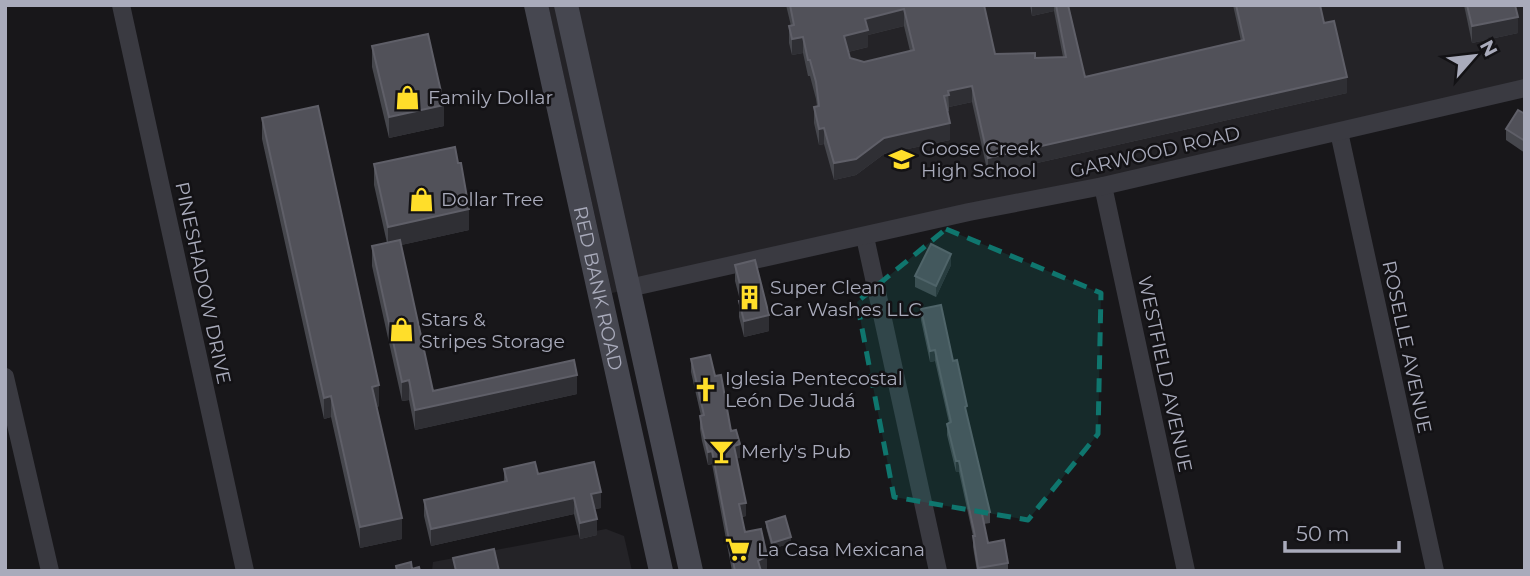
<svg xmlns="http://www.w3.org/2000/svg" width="1530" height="576" font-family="Montserrat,sans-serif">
  <rect width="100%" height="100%" fill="#18171a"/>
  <g fill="#242327">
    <path d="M548,5H1525V88L612,293Z"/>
    <path d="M606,529L624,536L632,571H432L433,562Z"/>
  </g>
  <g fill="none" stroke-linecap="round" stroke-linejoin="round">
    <g stroke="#3a3a41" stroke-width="18">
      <path d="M121,5L245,571"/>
      <path d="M1339,132L1435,571"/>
      <path d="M1103,186L1186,571"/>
      <path d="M865,237L938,571"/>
      <path d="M629,288L969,212L1103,186L1525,88"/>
      <path d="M5,377L50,571"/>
    </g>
    <g stroke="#464750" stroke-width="24">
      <path id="s1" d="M536,5L661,571"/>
      <path d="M566,5L691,571"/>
    </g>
  </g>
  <g fill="#46474d" fill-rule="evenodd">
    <path d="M786,5H984L995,54L1035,58L1063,57L1054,11L1032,16L1030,5H1077L1069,7L1085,77L1241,41L1233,5H1320L1324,23L1347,93L988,174L972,102L949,107V111L947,112L950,140L884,154L856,175L834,180L824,144L819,145L814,123V107L817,106L816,99L810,76H808L803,53L792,55L789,43V26H791ZM904,26L910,51L864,62L850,58L848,52L868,47V35Z"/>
    <path d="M1464,5H1515L1518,33L1472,43Z"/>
    <path d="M372,46L444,126L389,138L372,67Z"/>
    <path d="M1525,114V153L1506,140V129Z"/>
    <path d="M262,118L379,406L377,407L402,539L360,548L331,417L324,419L262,139Z"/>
    <path d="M374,164L469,230L401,245L433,391L577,394L415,430L409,400L402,401L372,266V246L387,243L374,185Z"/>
    <path d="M735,265L769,331L744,337L739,317V301L740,300L735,281Z"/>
    <path d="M951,265L936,297L915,287V276Z"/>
    <path d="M921,309L953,361L990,512V523L984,524L988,543L1008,563V571H977L973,547V536L959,472H956L947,435V424L949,423L935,361L930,362L921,320Z"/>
    <path d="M691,359L715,376L740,458H736L746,516L742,517L745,532L767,569L764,571H732L712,464L708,465L702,441L700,429V416H701L691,372Z"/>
    <path d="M504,469L601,508L595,509L597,535L580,539L574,514L431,546L424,516V500L504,482Z"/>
    <path d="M766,522L791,543L772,549L766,527Z"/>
  </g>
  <g fill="#2f2f34">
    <path d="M1032,5H1054V11L1032,16Z"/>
    <path d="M904,9V26L868,35V47L844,53V36L865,19Z"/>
    <path d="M1518,17V33L1472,43V26Z"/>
    <path d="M803,37V53L792,55V39Z"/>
    <path d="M1347,77V93L988,174V158Z"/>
    <path d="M972,86V102L949,107L948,91Z"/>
    <path d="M444,105V126L389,138V117Z"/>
    <path d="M950,123V140L884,154L856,175L834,180V163L884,138Z"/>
    <path d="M824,128V144L819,145V129Z"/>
    <path d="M469,209V230L388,248V227Z"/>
    <path d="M951,254V265L936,297V286Z"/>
    <path d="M769,315V331L744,337V321Z"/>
    <path d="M935,350V361L930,362V351Z"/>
    <path d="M577,375V394L415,430V410Z"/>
    <path d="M409,380V400L402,401V382Z"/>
    <path d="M379,385V406L372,408V387Z"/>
    <path d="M331,396V417L324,419V398Z"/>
    <path d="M740,444V458L734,459V446Z"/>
    <path d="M712,451V464L708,465V452Z"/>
    <rect x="956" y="461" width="3" height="11"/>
    <path d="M601,492V508L591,510V494Z"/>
    <path d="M574,498V514L431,546V529Z"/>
    <path d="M746,503V516L739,517V504Z"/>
    <path d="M402,518V539L360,548V527Z"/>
    <path d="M597,519V535L580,539V523Z"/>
    <path d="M791,537V543L772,549V543Z"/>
    <path d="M767,556V569L764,571H758V561Z"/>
  </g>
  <g fill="#515159" stroke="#5f5f68" stroke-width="2" fill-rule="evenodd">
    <path d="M790,5H984L995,54L1035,53V58L1066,57L1056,5H1068L1085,77L1244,40L1236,5H1320L1324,23L1334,21L1347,77L988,158L972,86L948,91L949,95L944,96L950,123L884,138L856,159L834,163L824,128L819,129L814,107L819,106L816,82L810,60H808L803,37L792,39L789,26L794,25ZM904,9L914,50L864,62L850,58L844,36L868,30L865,19Z"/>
    <path d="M1467,5H1515L1518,17L1472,26Z"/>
    <path d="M428,34L444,105L389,117L372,46Z"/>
    <path d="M318,106L379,385L372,387L402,518L360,527L331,396L324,398L262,118Z"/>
    <path d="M1518,110L1525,114V141L1506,129Z"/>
    <path d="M455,147L458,163H461L469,209L388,227L374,164Z"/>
    <path d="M400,240L433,391L574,360L577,375L415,410L409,380L402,382L372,246Z"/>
    <path d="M931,244L951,254L936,286L915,276Z"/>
    <path d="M755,260L769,315L744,321L739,301L744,300L735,265Z"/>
    <path d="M941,305L953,361L957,360L967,406L965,407L990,512L982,514L988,543L1004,540L1008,563L978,568L973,536H975L959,461H956L947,424L951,422L935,350L930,351L921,309Z"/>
    <path d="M710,355L715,376L721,375L731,431L736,430L740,444L734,446L746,503L739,504L745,532L761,529L767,556L758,561L761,571H735L734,566L712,451L708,452L702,428L700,416L704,415L691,359Z"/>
    <path d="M535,462L538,474L594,462L601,492L591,494L597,519L580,523L574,498L431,529L424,500L507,481L504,469Z"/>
    <path d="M785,516L791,537L772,543L766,522Z"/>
    <path d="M494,549L499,571H456L453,558Z"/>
    <path d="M411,562L412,569L419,567L420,571H397L396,566Z"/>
  </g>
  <path fill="#0f766e" fill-opacity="0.2" stroke="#0f766e" stroke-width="5" stroke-dasharray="14 9" stroke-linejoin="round" d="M946,229L1101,293L1098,434L1028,520L894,497L857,302Z"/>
  <defs>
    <symbol id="shop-bare" viewBox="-9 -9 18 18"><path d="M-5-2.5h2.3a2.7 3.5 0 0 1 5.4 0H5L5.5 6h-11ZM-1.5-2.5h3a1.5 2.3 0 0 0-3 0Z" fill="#ffde2a" stroke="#131215" stroke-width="2.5" paint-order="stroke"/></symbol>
    <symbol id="school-bare" viewBox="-9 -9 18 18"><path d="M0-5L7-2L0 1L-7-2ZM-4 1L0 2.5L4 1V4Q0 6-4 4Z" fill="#ffde2a" stroke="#131215" stroke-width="2.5" paint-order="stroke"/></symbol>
    <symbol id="building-bare" viewBox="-9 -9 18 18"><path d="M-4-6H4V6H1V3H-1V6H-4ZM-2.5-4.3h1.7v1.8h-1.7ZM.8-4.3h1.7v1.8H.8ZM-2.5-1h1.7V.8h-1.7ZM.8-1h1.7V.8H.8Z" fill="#ffde2a" stroke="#131215" stroke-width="2.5" paint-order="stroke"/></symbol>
    <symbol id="church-bare" viewBox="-9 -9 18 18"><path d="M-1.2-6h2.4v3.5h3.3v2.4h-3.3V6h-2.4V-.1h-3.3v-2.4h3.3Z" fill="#ffde2a" stroke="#131215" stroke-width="2.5" paint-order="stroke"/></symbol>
    <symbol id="bar-bare" viewBox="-9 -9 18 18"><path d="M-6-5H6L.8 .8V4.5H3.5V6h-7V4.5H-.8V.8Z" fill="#ffde2a" stroke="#131215" stroke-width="2.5" paint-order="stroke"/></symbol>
    <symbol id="supermarket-bare" viewBox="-9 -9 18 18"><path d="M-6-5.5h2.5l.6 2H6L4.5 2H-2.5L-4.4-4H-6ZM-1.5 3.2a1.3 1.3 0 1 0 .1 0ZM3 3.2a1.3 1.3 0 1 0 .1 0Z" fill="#ffde2a" stroke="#131215" stroke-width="2.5" paint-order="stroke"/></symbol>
  </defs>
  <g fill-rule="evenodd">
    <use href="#shop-bare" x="390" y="80" width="35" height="35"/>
    <use href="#school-bare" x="884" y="142" width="35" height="35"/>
    <use href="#shop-bare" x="404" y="182" width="35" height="35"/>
    <use href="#building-bare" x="732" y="280" width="35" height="35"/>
    <use href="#shop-bare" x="384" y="312" width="35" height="35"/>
    <use href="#church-bare" x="688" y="372" width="35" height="35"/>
    <use href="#bar-bare" x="704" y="434" width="35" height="35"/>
    <use href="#supermarket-bare" x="720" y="532" width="35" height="35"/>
  </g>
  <g text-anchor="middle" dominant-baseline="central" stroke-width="5" stroke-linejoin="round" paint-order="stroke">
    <g font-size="19" fill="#a9abbb" stroke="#131215" text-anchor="start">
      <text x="428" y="97">Family Dollar</text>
      <text x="921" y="148">Goose Creek<tspan x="921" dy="22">High School</tspan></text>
      <text x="441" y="199">Dollar Tree</text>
      <text x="770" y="287">Super Clean<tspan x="770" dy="22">Car Washes LLC</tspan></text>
      <text x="421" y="319">Stars &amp;<tspan x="421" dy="22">Stripes Storage</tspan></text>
      <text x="725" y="378">Iglesia Pentecostal<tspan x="725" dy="22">León De Judá</tspan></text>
      <text x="741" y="451">Merly's Pub</text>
      <text x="757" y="549">La Casa Mexicana</text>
    </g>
    <g font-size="19" fill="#a9abbb" stroke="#131215">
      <text transform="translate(1155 152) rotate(-13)">GARWOOD ROAD</text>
      <text transform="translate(203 283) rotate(78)">PINESHADOW DRIVE</text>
      <text stroke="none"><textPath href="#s1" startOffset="290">RED BANK ROAD</textPath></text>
      <text transform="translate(1407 347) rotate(78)">ROSELLE AVENUE</text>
      <text transform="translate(1165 374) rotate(78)">WESTFIELD AVENUE</text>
    </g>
  </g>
  <rect width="1530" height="576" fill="none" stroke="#a9abbb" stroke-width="14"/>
  <g transform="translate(1474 56) rotate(62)" stroke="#131215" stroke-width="5" paint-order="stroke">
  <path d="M0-5L12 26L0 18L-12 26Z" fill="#a9abbb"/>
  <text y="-10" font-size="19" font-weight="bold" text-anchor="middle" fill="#a9abbb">N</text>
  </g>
  <path d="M1285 541v10h114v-10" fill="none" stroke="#a9abbb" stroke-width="3.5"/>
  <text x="1296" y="541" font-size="21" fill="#a9abbb" stroke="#131215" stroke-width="5" paint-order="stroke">50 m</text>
</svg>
